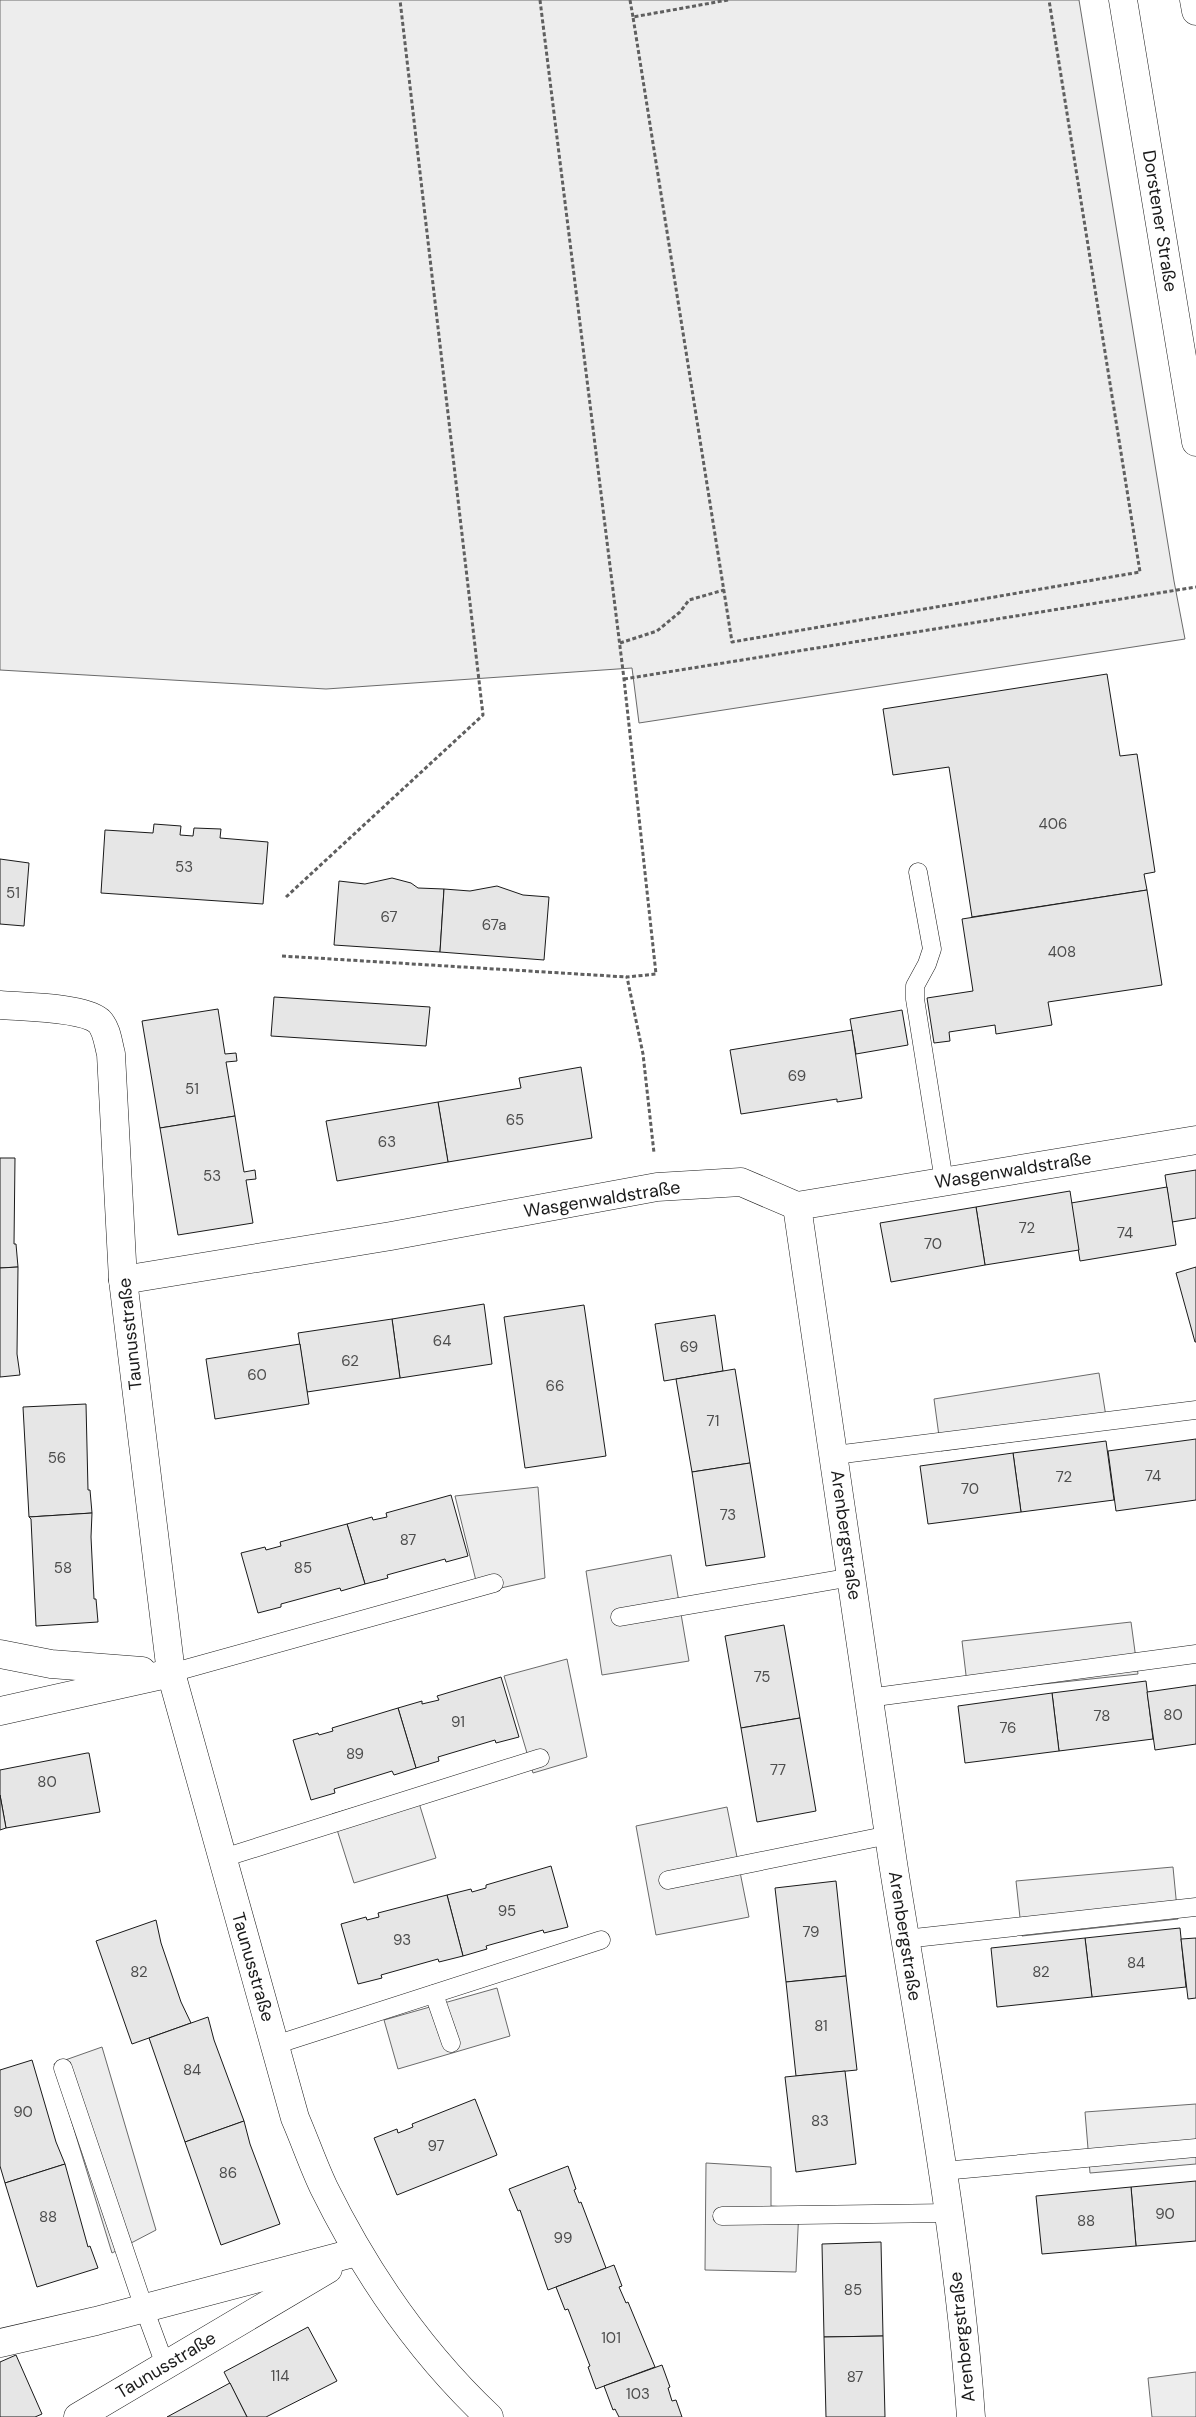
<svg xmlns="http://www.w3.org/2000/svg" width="1196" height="2417" font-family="'DM Sans',sans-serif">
  <rect width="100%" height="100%" fill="#fff"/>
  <g fill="#ededed" stroke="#6a6a6a">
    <path d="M0,0H1079L1174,581L1185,639L639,723L632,668L326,689L0,670Z"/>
    <path d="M1099,1373L1108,1429L941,1451L934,1399Z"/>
    <path d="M538,1487L545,1578L479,1593L455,1496Z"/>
    <path d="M671,1555L689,1661L602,1675L586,1571Z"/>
    <path d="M1131,1622L1138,1674L968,1692L962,1641Z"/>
    <path d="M567,1659L587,1757L533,1773L504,1676Z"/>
    <path d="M415,1790L436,1858L354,1883L332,1814Z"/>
    <path d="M727,1807L749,1917L656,1935L636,1826Z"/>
    <path d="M1173,1867L1178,1919L1022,1936L1016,1881Z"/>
    <path d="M497,1988L510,2036L398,2069L384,2020Z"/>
    <path d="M102,2047L156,2230L112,2253L54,2064Z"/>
    <path d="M1196,2104V2164L1090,2173L1085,2112Z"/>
    <path d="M706,2163L771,2167V2206L799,2208L796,2272L705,2270Z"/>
    <path d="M1196,2372V2417H1152L1148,2378Z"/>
  </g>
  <g fill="#e6e6e6" stroke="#1a1a1a">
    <path d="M1107,674L1120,756L1137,754L1155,872L1144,874L1147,890L972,917L949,767L893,775L883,709Z"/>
    <path d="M154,824L181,826L180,835L193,836L194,828L221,829L220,838L268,842L263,904L101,893L105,830L153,833Z"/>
    <path d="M0,859L29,863L24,926L0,924Z"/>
    <path d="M392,878L411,883L418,888L444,889L440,952L334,945L339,881L365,884Z"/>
    <path d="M497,886L523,895L549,897L544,960L440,952L444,889L470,891Z"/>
    <path d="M1147,890L1162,985L1048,1002L1052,1025L996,1034L995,1025L949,1032L950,1041L934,1043L927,998L973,991L962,919Z"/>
    <path d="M274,997L430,1007L426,1046L271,1036Z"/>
    <path d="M218,1009L225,1054L236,1053L237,1061L226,1062L235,1116L160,1128L142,1021Z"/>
    <path d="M902,1010L908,1045L856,1054L850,1019Z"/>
    <path d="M852,1030L862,1098L837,1102V1099L741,1114L730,1050Z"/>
    <path d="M581,1067L592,1138L448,1162L438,1102L521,1088L519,1078Z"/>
    <path d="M438,1102L448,1162L337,1181L326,1121Z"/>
    <path d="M235,1116L244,1172L255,1170L256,1179L246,1180L253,1223L178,1235L160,1128Z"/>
    <path d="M0,1158H15L14,1244H16L18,1267L0,1268Z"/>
    <path d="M1196,1170V1218L1172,1222L1165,1175Z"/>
    <path d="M1167,1187L1176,1245L1080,1261L1071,1203Z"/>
    <path d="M1070,1191L1079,1250L985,1265L976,1207Z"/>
    <path d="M976,1207L985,1265L891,1282L880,1223Z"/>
    <path d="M18,1267L17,1354L20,1375L0,1377V1268Z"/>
    <path d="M1196,1267V1342H1195L1176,1273Z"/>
    <path d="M484,1304L492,1364L400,1378L392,1319Z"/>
    <path d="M584,1305L606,1456L525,1468L504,1317Z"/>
    <path d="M715,1315L723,1371L664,1381L655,1324Z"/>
    <path d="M392,1319L400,1378L307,1392L298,1333Z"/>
    <path d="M300,1344L309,1404L215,1419L206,1359Z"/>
    <path d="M735,1369L750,1463L692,1472L676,1379Z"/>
    <path d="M86,1404L88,1490H90L92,1513L29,1517L23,1407Z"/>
    <path d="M1196,1439V1500L1116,1511L1108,1451Z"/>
    <path d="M1106,1441L1114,1500L1021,1512L1013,1453Z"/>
    <path d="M1013,1453L1021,1512L928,1524L920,1466Z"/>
    <path d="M750,1463L765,1557L706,1566L692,1472Z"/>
    <path d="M451,1495L468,1556L446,1562L445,1559L387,1575L388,1578L365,1584L347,1524L372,1517L373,1520L387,1517L386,1513Z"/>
    <path d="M92,1513L91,1537L94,1599H96L98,1622L36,1626L31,1519L29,1517Z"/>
    <path d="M347,1524L365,1584L341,1591L340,1588L281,1604V1607L258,1613L241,1553L265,1547L266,1550L281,1546L280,1542Z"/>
    <path d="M784,1625L800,1718L741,1728L725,1636Z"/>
    <path d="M501,1677L519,1737L496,1743L495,1740L438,1757L439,1761L416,1768L398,1708L422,1701V1704L439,1700L437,1696Z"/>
    <path d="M1146,1681L1153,1739L1059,1751L1052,1693Z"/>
    <path d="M1196,1685V1744L1155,1750L1147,1692Z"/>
    <path d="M1052,1693L1059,1751L965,1763L958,1706Z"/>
    <path d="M398,1708L416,1768L394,1775L392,1771L334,1789L335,1793L311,1800L293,1740L318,1733L319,1735L333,1731L332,1728Z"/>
    <path d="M800,1718L816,1811L757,1822L741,1728Z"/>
    <path d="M87,1753H89L100,1812L6,1828L0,1795V1770Z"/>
    <path d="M0,1795L6,1828L0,1830Z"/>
    <path d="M551,1866L568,1927L544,1933L543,1930L486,1946L487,1949L463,1956L447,1895L471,1889L472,1892L486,1888V1885Z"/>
    <path d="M836,1881L846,1976L786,1982L775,1888Z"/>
    <path d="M447,1895L463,1956L439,1962L438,1959L381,1975L382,1978L358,1984L341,1924L366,1917L367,1920L379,1917L378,1913Z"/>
    <path d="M156,1920L161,1943L181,2002L191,2023L132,2044L96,1941Z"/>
    <path d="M1180,1928L1186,1987L1092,1997L1085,1938Z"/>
    <path d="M1085,1938L1092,1997L997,2007L991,1948Z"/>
    <path d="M1196,1938V1998L1188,1999L1181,1939Z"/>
    <path d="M846,1976L857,2070L796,2076L786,1982Z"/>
    <path d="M208,2017L214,2040L244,2121L185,2142L149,2038Z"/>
    <path d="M32,2060L56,2142L65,2164L5,2183L0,2166V2070Z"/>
    <path d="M845,2071L856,2164L796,2172L785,2077Z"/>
    <path d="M475,2099L497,2155L397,2195L374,2138L397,2129L398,2133L413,2127L412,2124Z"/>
    <path d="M244,2121L250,2144L280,2224L221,2245L185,2142Z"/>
    <path d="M65,2164L88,2247L90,2246L98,2268L37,2287L5,2183Z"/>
    <path d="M568,2166L576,2189L574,2190L579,2203L581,2202L606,2268L548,2290L520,2210L518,2211L509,2189Z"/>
    <path d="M1196,2181V2241L1136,2246L1131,2187Z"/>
    <path d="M1131,2187L1136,2246L1042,2254L1036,2196Z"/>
    <path d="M881,2242L883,2336L824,2337L822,2244Z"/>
    <path d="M614,2265L622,2286L619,2287L626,2303L628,2302L655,2367L596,2389L588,2367L590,2366L568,2309L565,2310L556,2287Z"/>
    <path d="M308,2327L337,2381L266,2417H247L224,2372Z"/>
    <path d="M883,2336L885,2417H826L824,2337Z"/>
    <path d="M16,2355L42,2414L35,2417H0V2362Z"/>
    <path d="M662,2365L670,2387L668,2388L672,2401L676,2400L682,2417H619L615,2409L613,2410L604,2386Z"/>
    <path d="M230,2383L247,2417H167L228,2384Z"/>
  </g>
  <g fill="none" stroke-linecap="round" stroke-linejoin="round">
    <defs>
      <g id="lane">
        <path d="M918,872L932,949L927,964L915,986V999L944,1181"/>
        <path d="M835,1455L1196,1410"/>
        <path d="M620,1617L852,1577"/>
        <path d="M171,1673L494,1583"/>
        <path d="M868,1698L1196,1654"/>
        <path d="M223,1858L540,1758"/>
        <path d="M668,1880L889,1835"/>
        <path d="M905,1939L1196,1907"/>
        <path d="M434,1994L451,2043"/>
        <path d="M275,2045L601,1940"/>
        <path d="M63,2068L144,2308L165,2365"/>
        <path d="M943,2171L1196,2148"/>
        <path d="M722,2216L948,2213"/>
      </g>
      <g id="street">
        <path d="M1123,0L1196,442"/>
        <path d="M0,1005C23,1007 82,1007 99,1021C107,1029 108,1043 111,1054L123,1280L171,1673L295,2118C305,2141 313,2165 324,2188C366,2273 420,2352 489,2417"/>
        <path d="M797,1206C830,1425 859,1644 893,1863C922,2047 958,2231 971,2417"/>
        <path d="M123,1280L391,1236L657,1187L741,1182L797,1206L1196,1140"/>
        <path d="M0,1654L51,1664L142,1671"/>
        <path d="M0,1711L171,1673"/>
        <path d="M0,2343L96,2321L357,2252"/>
        <path d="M78,2417L328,2269"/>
      </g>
      <path id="secondary" d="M1194,0L1196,11"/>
    </defs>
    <use href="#lane" stroke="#1a1a1a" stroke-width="19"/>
    <use href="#street" stroke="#1a1a1a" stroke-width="29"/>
    <use href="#secondary" stroke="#1a1a1a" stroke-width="29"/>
    <g stroke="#5f5f5f" stroke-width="3" stroke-dasharray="4 2.5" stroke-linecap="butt">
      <path d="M540,0L624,679L656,974L627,977L643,1054L654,1153"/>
      <path d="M630,0L633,17"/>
      <path d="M728,0L633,17L732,642L1140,572L1049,0"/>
      <path d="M620,643L657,631L680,612L689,600L724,590"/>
      <path d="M624,679L1196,587"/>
      <path d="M286,897L483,715L400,0"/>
      <path d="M282,956L627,977"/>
    </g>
    <use href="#lane" stroke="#fff" stroke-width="18"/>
    <use href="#street" stroke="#fff" stroke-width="28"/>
    <use href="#secondary" stroke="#fff" stroke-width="28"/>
  </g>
  <g text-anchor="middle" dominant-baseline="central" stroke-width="4" stroke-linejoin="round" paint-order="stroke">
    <g font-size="15" fill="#4d4d4d">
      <text x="1053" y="824">406</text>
      <text x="184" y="867">53</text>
      <text x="13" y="893">51</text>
      <text x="389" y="917">67</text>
      <text x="494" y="925">67a</text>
      <text x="1062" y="952">408</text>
      <text x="797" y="1076">69</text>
      <text x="192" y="1089">51</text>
      <text x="515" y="1120">65</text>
      <text x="387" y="1142">63</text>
      <text x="212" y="1176">53</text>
      <text x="1027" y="1228">72</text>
      <text x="1125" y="1233">74</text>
      <text x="933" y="1244">70</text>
      <text x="442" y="1341">64</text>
      <text x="689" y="1347">69</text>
      <text x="350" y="1361">62</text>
      <text x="257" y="1375">60</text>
      <text x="555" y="1386">66</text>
      <text x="713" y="1421">71</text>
      <text x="57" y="1458">56</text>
      <text x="1153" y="1476">74</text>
      <text x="1064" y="1477">72</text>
      <text x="970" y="1489">70</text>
      <text x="728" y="1515">73</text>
      <text x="408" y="1540">87</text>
      <text x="63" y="1568">58</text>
      <text x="303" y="1568">85</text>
      <text x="762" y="1677">75</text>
      <text x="1173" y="1715">80</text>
      <text x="1102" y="1716">78</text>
      <text x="458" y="1722">91</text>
      <text x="1008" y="1728">76</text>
      <text x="355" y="1754">89</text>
      <text x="778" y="1770">77</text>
      <text x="47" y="1782">80</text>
      <text x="507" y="1911">95</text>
      <text x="811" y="1932">79</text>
      <text x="402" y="1940">93</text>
      <text x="1136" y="1963">84</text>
      <text x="139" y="1972">82</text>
      <text x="1041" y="1972">82</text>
      <text x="821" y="2026">81</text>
      <text x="192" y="2070">84</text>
      <text x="23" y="2112">90</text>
      <text x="820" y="2121">83</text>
      <text x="436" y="2146">97</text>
      <text x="228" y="2173">86</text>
      <text x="1165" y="2214">90</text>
      <text x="48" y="2217">88</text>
      <text x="1086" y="2221">88</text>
      <text x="563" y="2238">99</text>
      <text x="853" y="2290">85</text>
      <text x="611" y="2338">101</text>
      <text x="280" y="2376">114</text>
      <text x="855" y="2377">87</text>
      <text x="638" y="2394">103</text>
    </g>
    <g font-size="18" fill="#1a1a1a" stroke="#fff">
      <text transform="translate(1160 221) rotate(81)">Dorstener Straße</text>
      <text transform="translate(1013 1170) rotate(-9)">Wasgenwaldstraße</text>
      <text transform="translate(602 1199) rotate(-9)">Wasgenwaldstraße</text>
      <text transform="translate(130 1334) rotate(-96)">Taunusstraße</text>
      <text transform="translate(846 1535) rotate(82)">Arenbergstraße</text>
      <text transform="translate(905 1936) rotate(81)">Arenbergstraße</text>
      <text transform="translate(253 1967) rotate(74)">Taunusstraße</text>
      <text transform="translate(962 2337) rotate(-96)">Arenbergstraße</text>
      <text transform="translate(166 2365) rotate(-31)">Taunusstraße</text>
    </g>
  </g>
</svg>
